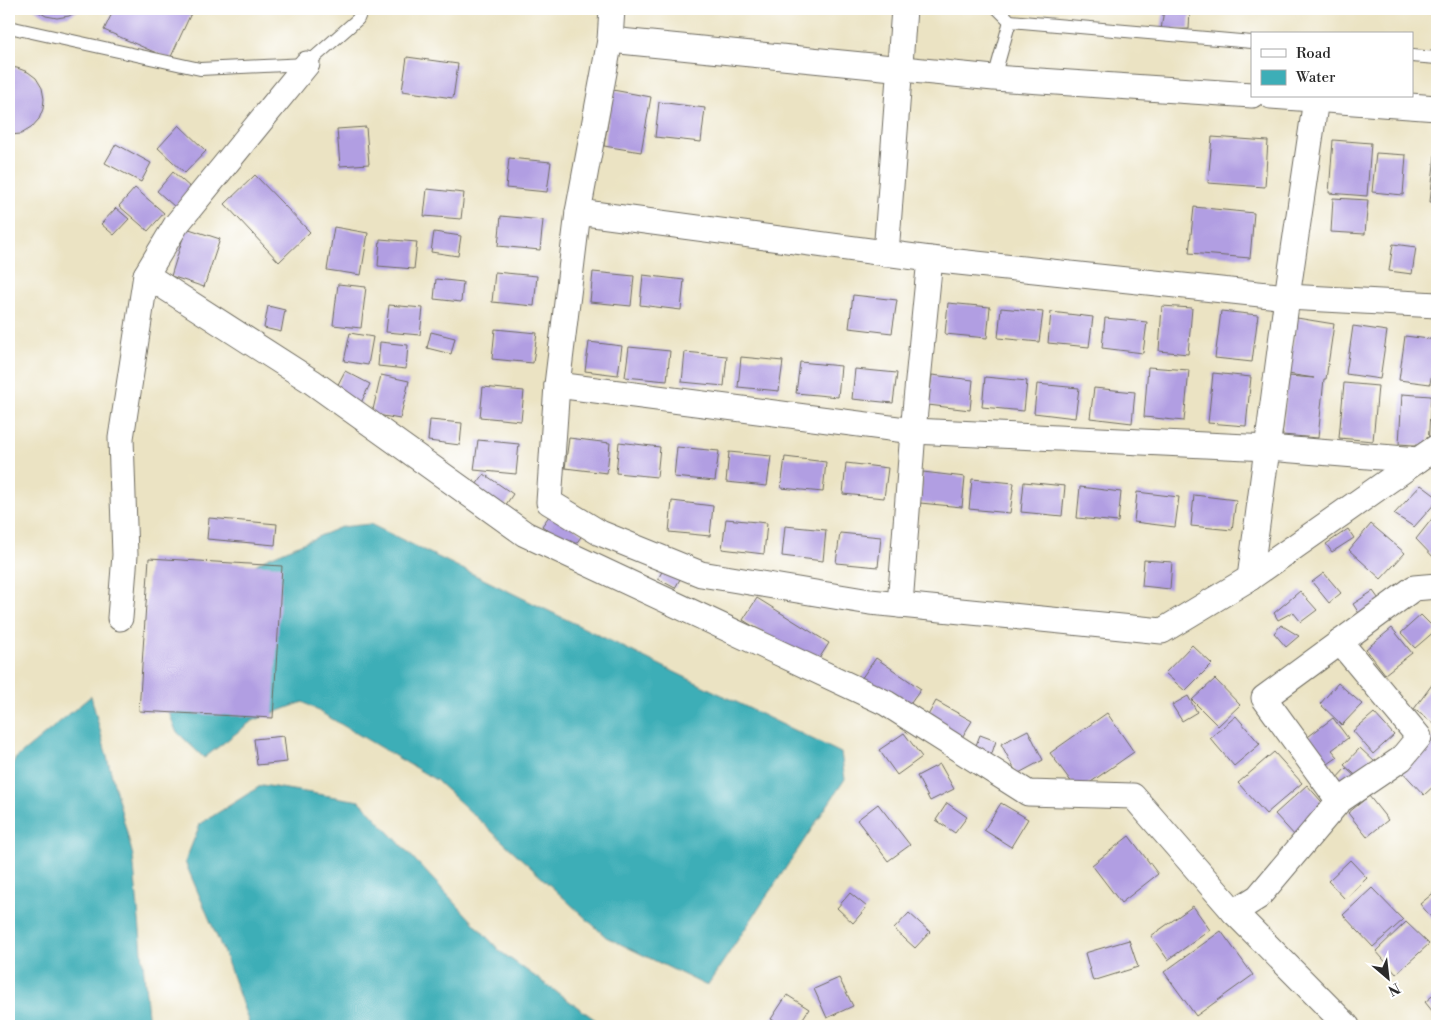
<svg xmlns="http://www.w3.org/2000/svg" width="1446" height="1035" font-family="'Libre Bodoni',serif">
  <rect width="100%" height="100%" fill="#fff"/>
  <filter id="ink" filterUnits="userSpaceOnUse"><feTurbulence type="fractalNoise" baseFrequency=".02" numOctaves="2"/><feDisplacementMap in="SourceGraphic" scale="10" xChannelSelector="R" yChannelSelector="G"/><feConvolveMatrix kernelMatrix="1 2 1 2 8 2 1 2 1" color-interpolation-filters="sRGB"/></filter>
  <filter id="wash" filterUnits="userSpaceOnUse"><feTurbulence type="fractalNoise" baseFrequency=".0096" numOctaves="4" result="noise"/><feDisplacementMap in="SourceGraphic" scale="20" xChannelSelector="R" yChannelSelector="G"/><feGaussianBlur stdDeviation="1.12" result="paint"/><feColorMatrix in="noise" values="0 0 0 0 0 0 0 0 0 0 0 0 0 0 0 0 0 1.4 0 .05"/><feComposite in="paint" operator="in"/></filter>
  <g filter="url(#wash)">
    <rect width="100%" height="100%" fill="#ebe3c3"/>
    <g fill="#3daeb7" stroke="#346c71">
      <path d="M370,524L841,753L845,779L707,986L606,937L436,780L303,702L252,721L204,758L176,731L152,668L188,607L265,559L341,527Z"/>
      <path d="M91,696L133,856L149,1026H9V771L16,758Z"/>
      <path d="M262,785L360,801L501,952L604,1026H250L226,958L185,862L200,824Z"/>
    </g>
    <g id="blocks">
      <g fill="#b19ee2">
        <path d="M34,9H81L69,16L57,18L46,16Z"/>
        <path d="M114,9H193L170,59L104,30Z"/>
        <path d="M1164,9L1190,10L1189,29L1161,30Z"/>
        <path d="M407,57L458,64L453,98L402,91Z"/>
        <path d="M9,67L17,68L28,72L36,78L42,88L44,99L43,109L39,119L31,128L21,134L9,135Z"/>
        <path d="M613,90L651,97L641,152L604,146Z"/>
        <path d="M659,102L705,108L701,142L655,137Z"/>
        <path d="M179,125L206,151L185,173L158,148Z"/>
        <path d="M366,127L369,164L340,166L337,129Z"/>
        <path d="M1212,137L1268,141L1265,187L1208,183Z"/>
        <path d="M1333,140L1371,143L1367,196L1329,193Z"/>
        <path d="M116,144L151,163L141,182L105,163Z"/>
        <path d="M1376,153L1406,155L1403,195L1372,192Z"/>
        <path d="M1435,155H1437V202H1430Z"/>
        <path d="M509,158L551,162L547,192L506,188Z"/>
        <path d="M173,172L191,188L175,207L157,191Z"/>
        <path d="M255,175L310,232L279,262L225,204Z"/>
        <path d="M135,188L164,213L148,231L119,206Z"/>
        <path d="M427,189L464,193L461,219L424,216Z"/>
        <path d="M1333,198L1368,200L1365,234L1331,232Z"/>
        <path d="M1194,207L1254,213L1250,258L1189,253Z"/>
        <path d="M116,208L129,219L114,235L101,224Z"/>
        <path d="M501,216L543,220L540,250L498,246Z"/>
        <path d="M334,227L368,233L361,275L327,270Z"/>
        <path d="M186,228L220,239L204,287L171,276Z"/>
        <path d="M434,232L461,236L458,256L431,252Z"/>
        <path d="M380,239L417,242L414,269L378,266Z"/>
        <path d="M1393,244L1416,247L1412,274L1389,271Z"/>
        <path d="M495,272L537,276L534,306L492,302Z"/>
        <path d="M593,272L634,276L631,306L590,302Z"/>
        <path d="M643,275L684,280L681,310L640,305Z"/>
        <path d="M436,279L463,282L461,302L434,299Z"/>
        <path d="M338,284L366,287L361,328L333,325Z"/>
        <path d="M853,295L897,300L892,333L849,328Z"/>
        <path d="M948,303L990,307L987,338L945,334Z"/>
        <path d="M389,305L423,308L420,335L386,332Z"/>
        <path d="M268,306L285,310L281,332L264,328Z"/>
        <path d="M1162,306L1192,308L1188,354L1159,351Z"/>
        <path d="M1001,308L1043,312L1039,342L998,338Z"/>
        <path d="M1221,311L1258,315L1252,362L1215,358Z"/>
        <path d="M1051,312L1093,317L1089,347L1048,343Z"/>
        <path d="M1105,318L1147,322L1143,353L1102,348Z"/>
        <path d="M1297,318L1334,324L1326,379H1324L1318,438L1282,435L1288,376L1314,378L1288,374Z"/>
        <path d="M1353,326L1387,331L1380,379L1346,374Z"/>
        <path d="M495,329L537,333L533,363L492,359Z"/>
        <path d="M431,332L455,338L451,354L427,348Z"/>
        <path d="M350,333L373,337L368,365L344,361Z"/>
        <path d="M1405,336L1437,340L1430,384L1399,380Z"/>
        <path d="M380,342L408,345L406,369L378,366Z"/>
        <path d="M589,342L622,346L618,375L585,371Z"/>
        <path d="M629,347L670,351L667,381L625,377Z"/>
        <path d="M685,352L727,356L724,386L682,382Z"/>
        <path d="M741,357L783,361L779,391L738,387Z"/>
        <path d="M800,362L841,366L838,397L796,393Z"/>
        <path d="M1148,367L1189,370L1184,421L1144,417Z"/>
        <path d="M855,369L897,373L893,403L852,399Z"/>
        <path d="M345,371L370,384L360,405L334,392Z"/>
        <path d="M1213,373L1251,377L1246,426L1208,423Z"/>
        <path d="M381,375L409,381L400,419L372,414Z"/>
        <path d="M932,375L973,380L970,410L928,405Z"/>
        <path d="M985,377L1027,381L1024,411L982,407Z"/>
        <path d="M1344,383L1378,386L1373,441L1339,438Z"/>
        <path d="M1037,384L1079,388L1075,418L1034,413Z"/>
        <path d="M483,387L524,391L521,421L480,417Z"/>
        <path d="M1094,388L1135,392L1132,423L1090,418Z"/>
        <path d="M1402,394L1431,396L1428,446L1399,444Z"/>
        <path d="M430,420L462,423L460,445L428,441Z"/>
        <path d="M569,438L610,443L607,473L565,468Z"/>
        <path d="M478,440L519,444L516,474L474,470Z"/>
        <path d="M619,442L660,447L657,477L616,473Z"/>
        <path d="M677,447L719,451L715,481L674,477Z"/>
        <path d="M729,452L771,456L767,486L726,482Z"/>
        <path d="M785,457L826,462L823,492L781,488Z"/>
        <path d="M846,463L888,468L884,498L843,494Z"/>
        <path d="M923,472L965,477L962,507L920,503Z"/>
        <path d="M484,474L513,494L501,512L471,492Z"/>
        <path d="M972,479L1014,483L1010,513L969,509Z"/>
        <path d="M1024,482L1065,486L1062,516L1021,512Z"/>
        <path d="M1421,485L1437,497V501L1414,527L1394,514Z"/>
        <path d="M1080,487L1121,492L1118,522L1077,518Z"/>
        <path d="M1137,492L1179,497L1175,527L1134,522Z"/>
        <path d="M1194,495L1236,500L1232,530L1191,526Z"/>
        <path d="M672,501L713,506L710,536L669,532Z"/>
        <path d="M552,512L583,534L573,548L542,526Z"/>
        <path d="M1435,515L1437,518V561L1416,539Z"/>
        <path d="M209,518L277,524L275,545L207,539Z"/>
        <path d="M726,519L767,523L764,554L722,549Z"/>
        <path d="M1371,524L1405,553L1381,579L1349,550Z"/>
        <path d="M785,526L826,530L823,561L782,556Z"/>
        <path d="M1348,529L1354,538L1332,552L1326,544Z"/>
        <path d="M840,533L881,537L878,567L836,563Z"/>
        <path d="M149,558L282,566L273,718L139,711Z"/>
        <path d="M1144,560L1172,562L1170,589L1142,586Z"/>
        <path d="M666,564L683,574L675,588L658,579Z"/>
        <path d="M1324,573L1341,593L1329,603L1312,582Z"/>
        <path d="M1300,591L1317,610L1301,622L1293,612L1278,620L1274,613Z"/>
        <path d="M1373,591L1381,602L1360,615L1353,604Z"/>
        <path d="M757,598L829,643L815,665L743,620Z"/>
        <path d="M1421,615L1436,630L1415,648L1401,633Z"/>
        <path d="M1281,625L1299,636L1286,647L1274,633Z"/>
        <path d="M1392,628L1412,653L1385,674L1366,649Z"/>
        <path d="M1192,645L1212,664L1185,691L1165,673Z"/>
        <path d="M876,658L921,689L906,710L861,679Z"/>
        <path d="M1437,678V726L1414,709Z"/>
        <path d="M1215,679L1240,705L1218,726L1192,700Z"/>
        <path d="M1338,683L1362,704L1342,725L1320,704Z"/>
        <path d="M1188,696L1197,712L1182,721L1172,705Z"/>
        <path d="M936,701L972,721L961,739L926,719Z"/>
        <path d="M1107,713L1134,752L1078,791L1050,753Z"/>
        <path d="M1374,713L1394,735L1373,754L1353,731Z"/>
        <path d="M1236,716L1260,744L1234,766L1210,738Z"/>
        <path d="M1333,718L1348,738L1332,750L1338,757L1325,766L1305,739Z"/>
        <path d="M1028,730L1043,760L1017,774L1001,744Z"/>
        <path d="M904,733L922,757L897,775L879,750Z"/>
        <path d="M980,735L996,741L990,759L973,753Z"/>
        <path d="M284,736L287,762L257,765L254,739Z"/>
        <path d="M1432,737L1437,743V783L1424,795L1398,767Z"/>
        <path d="M1360,748L1376,763L1361,780L1344,765Z"/>
        <path d="M1274,752L1302,783L1266,814L1238,783Z"/>
        <path d="M940,764L954,789L930,801L917,776Z"/>
        <path d="M1346,768L1361,782L1348,795L1334,781Z"/>
        <path d="M1307,785L1328,809L1296,837L1275,814Z"/>
        <path d="M1369,796L1388,820L1367,837L1348,813Z"/>
        <path d="M947,803L967,817L955,833L936,820Z"/>
        <path d="M1001,803L1028,819L1011,847L984,830Z"/>
        <path d="M878,804L910,845L888,861L857,820Z"/>
        <path d="M1129,836L1158,874L1121,903L1092,865Z"/>
        <path d="M1350,860L1367,878L1345,899L1328,881Z"/>
        <path d="M1372,888L1403,920L1373,947L1343,915Z"/>
        <path d="M1437,890V924L1420,904Z"/>
        <path d="M850,893L867,907L853,923L837,908Z"/>
        <path d="M1193,906L1210,930L1168,960L1151,936Z"/>
        <path d="M909,913L930,932L915,948L894,929Z"/>
        <path d="M1406,922L1429,944L1396,974L1376,951Z"/>
        <path d="M1221,931L1253,975L1196,1016L1164,972Z"/>
        <path d="M1129,940L1138,967L1093,981L1085,953Z"/>
        <path d="M839,978L853,1006L827,1018L814,989Z"/>
        <path d="M1437,992V1017L1425,1002Z"/>
        <path d="M787,995L809,1009L798,1026H783L771,1019Z"/>
      </g>
    </g>
  </g>
  <g filter="url(#ink)">
    <use href="#blocks" fill-opacity="0" stroke="#6e6b60" stroke-width="1"/>
    <g fill="none" stroke-linecap="round" stroke-linejoin="round">
      <defs>
        <g id="lane">
          <path d="M998,9L1010,21L1252,42"/>
          <path d="M9,27L200,69L307,64L358,19L362,9"/>
          <path d="M1412,56L1437,58"/>
          <path d="M994,78L1010,21"/>
        </g>
        <g id="street">
          <path d="M612,9L610,40L578,212L557,385L913,431L1268,448L1418,460L1437,447"/>
          <path d="M610,40L994,78L1252,95"/>
          <path d="M1271,96L1437,108"/>
          <path d="M578,212L930,259L1287,297L1437,305"/>
          <path d="M886,254L904,9"/>
          <path d="M146,275L311,381L525,534L886,703L1028,793L1133,796L1234,912L1347,1026"/>
          <path d="M557,385L549,502L600,533L701,574L870,602L1162,631L1250,578L1418,460"/>
          <path d="M1250,578L1287,297L1316,99"/>
          <path d="M900,605L913,431L930,259"/>
          <path d="M120,618L125,555L121,438L146,275L176,225L307,64"/>
          <path d="M1339,801L1264,698L1414,588L1437,586"/>
          <path d="M1234,912L1258,897L1339,801L1401,759L1419,737L1340,642"/>
        </g>
      </defs>
      <use href="#lane" stroke="#6e6b60" stroke-width="14"/>
      <use href="#street" stroke="#6e6b60" stroke-width="27"/>
      <use href="#lane" stroke="#fff" stroke-width="12"/>
      <use href="#street" stroke="#fff" stroke-width="25"/>
    </g>
  </g>
  <rect width="1446" height="1035" fill="none" stroke="#fff" stroke-width="30"/>
  <rect x="1251" y="32" width="162" height="65" fill="#ffffff" stroke="#aaaaaa"/>
  <rect x="1261" y="49" width="25" height="8" fill="#ffffff" stroke="#aaaaaa"/>
  <text x="1296" y="58" font-size="15" fill="#2b2b2b">Road</text>
  <rect x="1261" y="70" width="25" height="15" fill="#3daeb7" stroke="#aaaaaa"/>
  <text x="1296" y="82" font-size="15" fill="#2b2b2b">Water</text>
  <g transform="translate(1388 978) rotate(152)" stroke="#ffffff" stroke-width="4" paint-order="stroke">
  <path d="M0-4L9 19L0 12L-9 19Z" fill="#2b2b2b"/>
  <text y="-8" font-size="14" font-weight="bold" text-anchor="middle" fill="#2b2b2b">N</text>
  </g>
</svg>
